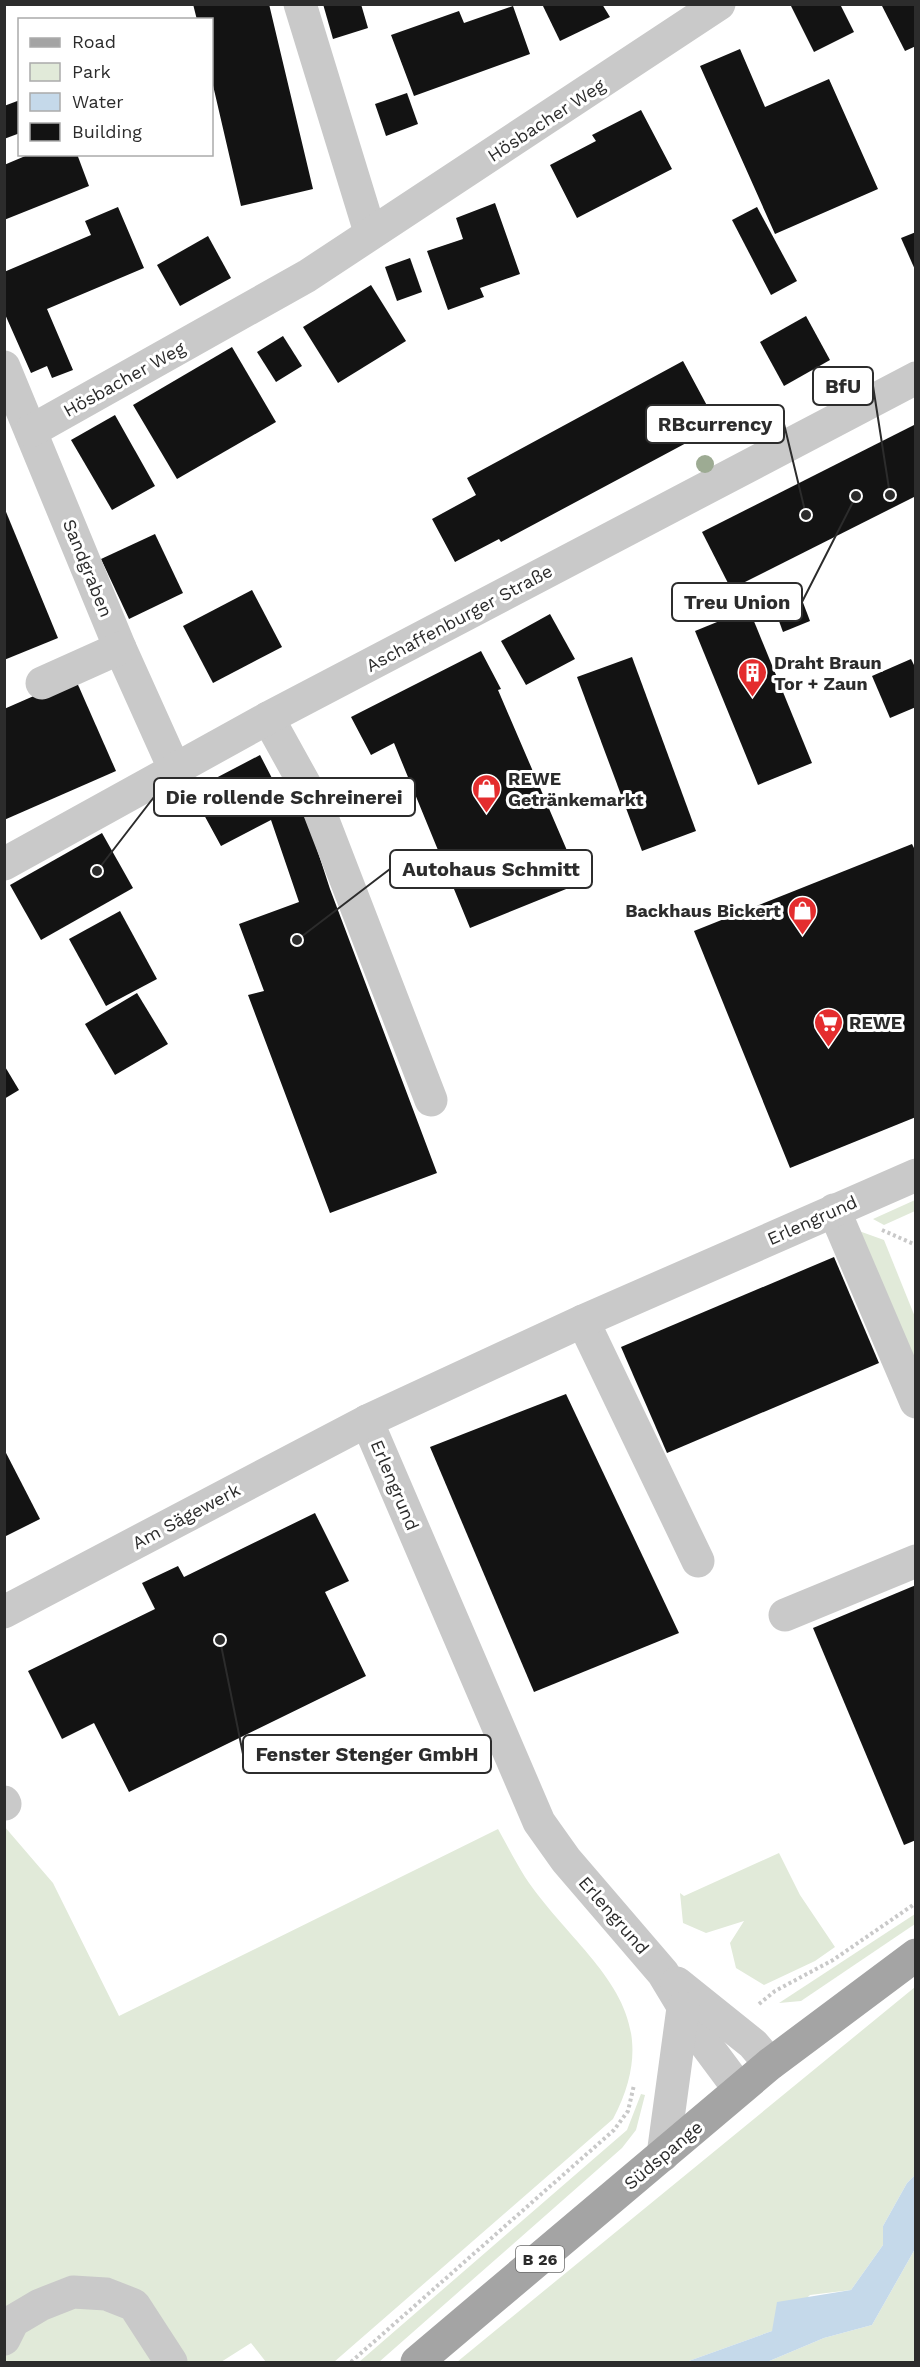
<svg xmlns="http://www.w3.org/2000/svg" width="920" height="2367" font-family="'Work Sans',sans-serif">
  <rect width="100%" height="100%" fill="#fff"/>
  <g fill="#e1ead9">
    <path d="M915,1200V1211L884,1225L873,1219Z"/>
    <path d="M859,1231L884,1240L915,1317V1362Z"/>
    <path d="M4,1826L53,1883L119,2016L498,1829C507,1845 515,1861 525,1877C580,1959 673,2005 613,2119L334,2362H266L251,2343L221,2362H5Z"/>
    <path d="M779,1853L800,1895L835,1947L815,1961L764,1985L736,1968L730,1943L744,1921L706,1933L683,1923L680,1893L684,1896Z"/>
    <path d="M915,1914V1924L801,2001L779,2003Z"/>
    <path d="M915,1987V2175L907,2183L883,2226V2245L851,2290L810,2295L772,2331L686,2362H457Z"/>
    <path d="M641,2094L645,2095L636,2130L622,2148L379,2362H359L627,2130Z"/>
    <path d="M915,2249V2362H767L824,2338L872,2325Z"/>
  </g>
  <path fill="#c5d9ea" d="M915,2175V2249L872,2325L824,2338L767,2362H686L772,2331L777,2302L851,2290L883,2245V2226L907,2183Z"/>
  <g fill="#131313">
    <path d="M193,4H269L313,189L241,206L212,81V20H197Z"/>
    <path d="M323,4H361L368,28L333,39Z"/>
    <path d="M542,4H602L610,17L560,41Z"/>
    <path d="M790,4H840L854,32L814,52Z"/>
    <path d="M881,4H916V46L905,51Z"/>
    <path d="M513,6L530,54L414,96L391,35L459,11L464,23Z"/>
    <path d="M740,49L765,107L829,79L878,189L775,234L700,66Z"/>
    <path d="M407,93L418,124L386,136L375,104Z"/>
    <path d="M20,100V133L4,139V106Z"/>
    <path d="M641,110L672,169L577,218L550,165L596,141L592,135Z"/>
    <path d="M30,154H77L89,186L4,220V165Z"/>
    <path d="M495,203L520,274L480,288L484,297L448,310L427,251L463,239L456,218Z"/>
    <path d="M118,207L144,268L47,309L73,370L52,378L47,366L31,373L4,312V272L91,235L85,221Z"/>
    <path d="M757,207L797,281L771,295L732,220Z"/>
    <path d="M916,232V272L901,238Z"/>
    <path d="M208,236L231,278L180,306L157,265Z"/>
    <path d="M410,258L422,292L397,301L385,267Z"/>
    <path d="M371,285L406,341L338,383L303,327Z"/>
    <path d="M806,316L830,360L784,386L760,342Z"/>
    <path d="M283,336L302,366L276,382L257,352Z"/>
    <path d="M232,347L276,422L177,479L133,405Z"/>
    <path d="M683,361L718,426L501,542L499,539L455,562L432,519L476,495L467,478Z"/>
    <path d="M115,415L155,486L112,510L71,440Z"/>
    <path d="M916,424V496L731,589L702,532Z"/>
    <path d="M4,507L58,638L4,660Z"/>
    <path d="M155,534L183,593L129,619L101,559Z"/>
    <path d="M796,584L810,621L783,632L769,594Z"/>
    <path d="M252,590L282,647L213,683L183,626Z"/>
    <path d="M749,609L812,763L758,785L695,631Z"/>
    <path d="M550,614L575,659L526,685L501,641Z"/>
    <path d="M481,651L501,689L498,690L581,883L470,928L394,743L371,755L351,717Z"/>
    <path d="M632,657L696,831L642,851L577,677Z"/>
    <path d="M911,659L916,669V707L890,718L872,676Z"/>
    <path d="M75,678L116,771L4,820V709Z"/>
    <path d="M260,755L289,811L303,806L330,889L437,1173L330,1213L248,995L264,991L239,924L299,902L271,820L221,846L191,791Z"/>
    <path d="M102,833L133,888L41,940L10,885Z"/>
    <path d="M912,844L916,852V1117L790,1168L694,931Z"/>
    <path d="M120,911L157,979L106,1006L69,939Z"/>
    <path d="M137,993L168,1044L115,1075L85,1024Z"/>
    <path d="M4,1065L19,1090L4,1099Z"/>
    <path d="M834,1257L879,1363L667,1453L621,1347Z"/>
    <path d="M566,1394L679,1633L534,1692L430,1447Z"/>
    <path d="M4,1449L40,1519L4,1537Z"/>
    <path d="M315,1513L349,1581L325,1592L366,1676L129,1792L94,1723L62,1739L28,1671L155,1609L142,1583L178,1566L184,1577Z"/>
    <path d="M916,1585V1840L904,1845L813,1628Z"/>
  </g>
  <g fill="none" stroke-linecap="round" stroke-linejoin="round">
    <g stroke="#c9c9c9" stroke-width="4" stroke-dasharray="3 3" stroke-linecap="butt">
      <path d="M882,1230L916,1245"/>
      <path d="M759,2004L775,1991L833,1960L916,1903"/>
      <path d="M351,2362L614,2130L628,2111L634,2085"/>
    </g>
    <g stroke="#c9c9c9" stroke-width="33">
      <path d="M300,4L370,232"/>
      <path d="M4,367L120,648L174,768"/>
      <path d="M31,431L307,276L719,4"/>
      <path d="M42,683L120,648"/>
      <path d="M268,718L319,810L431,1100"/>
      <path d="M4,864L268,718L916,378"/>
      <path d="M834,1210L916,1402"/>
      <path d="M583,1321L698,1561"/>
      <path d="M367,1421L539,1822L566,1860L663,1973L707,2046L739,2089"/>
      <path d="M4,1612L367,1421L583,1321L916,1175"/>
      <path d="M785,1615L916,1561"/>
      <path d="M4,1802L5,1804"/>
      <path d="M677,1983L753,2044L770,2064"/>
      <path d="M663,2155L683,2008"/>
      <path d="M4,2339L13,2321L40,2305L73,2292L106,2294L134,2305L171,2362"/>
    </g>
    <path stroke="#a4a4a4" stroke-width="33" d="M417,2362L770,2064L916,1955"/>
  </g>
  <circle fill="#9dab93" cx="705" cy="464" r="9"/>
  <defs>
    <symbol id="building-pin" viewBox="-11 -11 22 30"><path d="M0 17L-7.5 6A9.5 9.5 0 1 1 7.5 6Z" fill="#e42d2e" stroke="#fff"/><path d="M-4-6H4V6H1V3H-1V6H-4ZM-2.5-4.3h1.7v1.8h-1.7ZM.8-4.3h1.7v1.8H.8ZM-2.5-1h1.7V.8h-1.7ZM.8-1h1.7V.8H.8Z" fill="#fff"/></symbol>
    <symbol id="shop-pin" viewBox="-11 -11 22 30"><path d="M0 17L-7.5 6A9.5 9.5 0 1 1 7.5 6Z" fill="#e42d2e" stroke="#fff"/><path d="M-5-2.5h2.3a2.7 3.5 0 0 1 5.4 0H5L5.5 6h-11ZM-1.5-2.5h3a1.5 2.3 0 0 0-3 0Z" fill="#fff"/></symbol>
    <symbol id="supermarket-pin" viewBox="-11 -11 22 30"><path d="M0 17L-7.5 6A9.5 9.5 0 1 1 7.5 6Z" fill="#e42d2e" stroke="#fff"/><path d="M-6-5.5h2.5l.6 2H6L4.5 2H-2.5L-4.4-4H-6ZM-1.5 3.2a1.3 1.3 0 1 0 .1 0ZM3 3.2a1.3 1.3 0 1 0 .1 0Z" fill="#fff"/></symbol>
  </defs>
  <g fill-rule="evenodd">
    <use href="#building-pin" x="736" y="656" width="33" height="45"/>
    <use href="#shop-pin" x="470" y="772" width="33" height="45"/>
    <use href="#shop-pin" x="786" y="894" width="33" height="45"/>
    <use href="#supermarket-pin" x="812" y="1006" width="33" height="45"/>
  </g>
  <g text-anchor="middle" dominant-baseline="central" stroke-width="6" stroke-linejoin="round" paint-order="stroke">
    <rect fill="#fff" stroke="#6b6b6b" stroke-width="1.5" x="516" y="2246" width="48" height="26" rx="4.5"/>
    <g font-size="16" font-weight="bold" fill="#2c2c2c">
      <text x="540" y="2259">B 26</text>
    </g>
    <g font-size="18" fill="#2c2c2c" stroke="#fff">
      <text transform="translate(546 120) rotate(-33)">Hösbacher Weg</text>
      <text transform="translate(124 379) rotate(-29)">Hösbacher Weg</text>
      <text transform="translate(88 568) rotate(68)">Sandgraben</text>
      <text transform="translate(459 618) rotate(-28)">Aschaffenburger Straße</text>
      <text transform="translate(812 1220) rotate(-24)">Erlengrund</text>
      <text transform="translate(395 1485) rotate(67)">Erlengrund</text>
      <text transform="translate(186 1516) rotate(-28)">Am Sägewerk</text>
      <text transform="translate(614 1915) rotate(49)">Erlengrund</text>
      <text transform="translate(663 2155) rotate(-40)">Südspange</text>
    </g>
    <g font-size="18" font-weight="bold" fill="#2c2c2c" stroke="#fff" text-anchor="start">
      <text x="774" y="662">Draht Braun<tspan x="774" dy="21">Tor + Zaun</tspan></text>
      <text x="508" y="778">REWE<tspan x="508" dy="21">Getränkemarkt</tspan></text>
      <text x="781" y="910" text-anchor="end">Backhaus Bickert</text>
      <text x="849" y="1022">REWE</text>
    </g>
  </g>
  <path fill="none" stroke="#2c2c2c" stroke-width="2" d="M890 495L873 386M806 515L784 424M856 496L802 602M97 871L154 797M297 940L390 869M220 1640L243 1754"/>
  <g fill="#2c2c2c" stroke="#fff" stroke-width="2">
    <circle cx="890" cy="495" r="6"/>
    <circle cx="806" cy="515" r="6"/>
    <circle cx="856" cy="496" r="6"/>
    <circle cx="97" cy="871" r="6"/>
    <circle cx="297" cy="940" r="6"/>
    <circle cx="220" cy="1640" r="6"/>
  </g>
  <g fill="#fff" stroke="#2c2c2c" stroke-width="2">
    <rect x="813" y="367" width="60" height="38" rx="6"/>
    <rect x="646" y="405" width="138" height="38" rx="6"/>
    <rect x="672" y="583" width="130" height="38" rx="6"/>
    <rect x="154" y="778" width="261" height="38" rx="6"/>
    <rect x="390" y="850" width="202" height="38" rx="6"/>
    <rect x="243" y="1735" width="248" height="38" rx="6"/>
  </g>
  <g font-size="20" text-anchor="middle" font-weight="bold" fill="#2c2c2c">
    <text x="843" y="393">BfU</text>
    <text x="715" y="431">RBcurrency</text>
    <text x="737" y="609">Treu Union</text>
    <text x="284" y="804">Die rollende Schreinerei</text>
    <text x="491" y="876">Autohaus Schmitt</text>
    <text x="367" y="1761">Fenster Stenger GmbH</text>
  </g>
  <rect width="920" height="2367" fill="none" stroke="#2c2c2c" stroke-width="12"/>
  <rect x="18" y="18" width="195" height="138" fill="#ffffff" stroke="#ababab" stroke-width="1.5"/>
  <rect x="30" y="38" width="30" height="9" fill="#a4a4a4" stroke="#ababab" stroke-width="1.5"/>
  <text x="72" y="48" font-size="18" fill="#2c2c2c">Road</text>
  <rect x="30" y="63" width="30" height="18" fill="#e1ead9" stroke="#ababab" stroke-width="1.5"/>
  <text x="72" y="78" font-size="18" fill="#2c2c2c">Park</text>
  <rect x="30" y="93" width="30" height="18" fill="#c5d9ea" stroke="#ababab" stroke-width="1.5"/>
  <text x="72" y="108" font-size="18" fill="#2c2c2c">Water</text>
  <rect x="30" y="123" width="30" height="18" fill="#131313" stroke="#ababab" stroke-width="1.5"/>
  <text x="72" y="138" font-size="18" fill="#2c2c2c">Building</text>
</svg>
